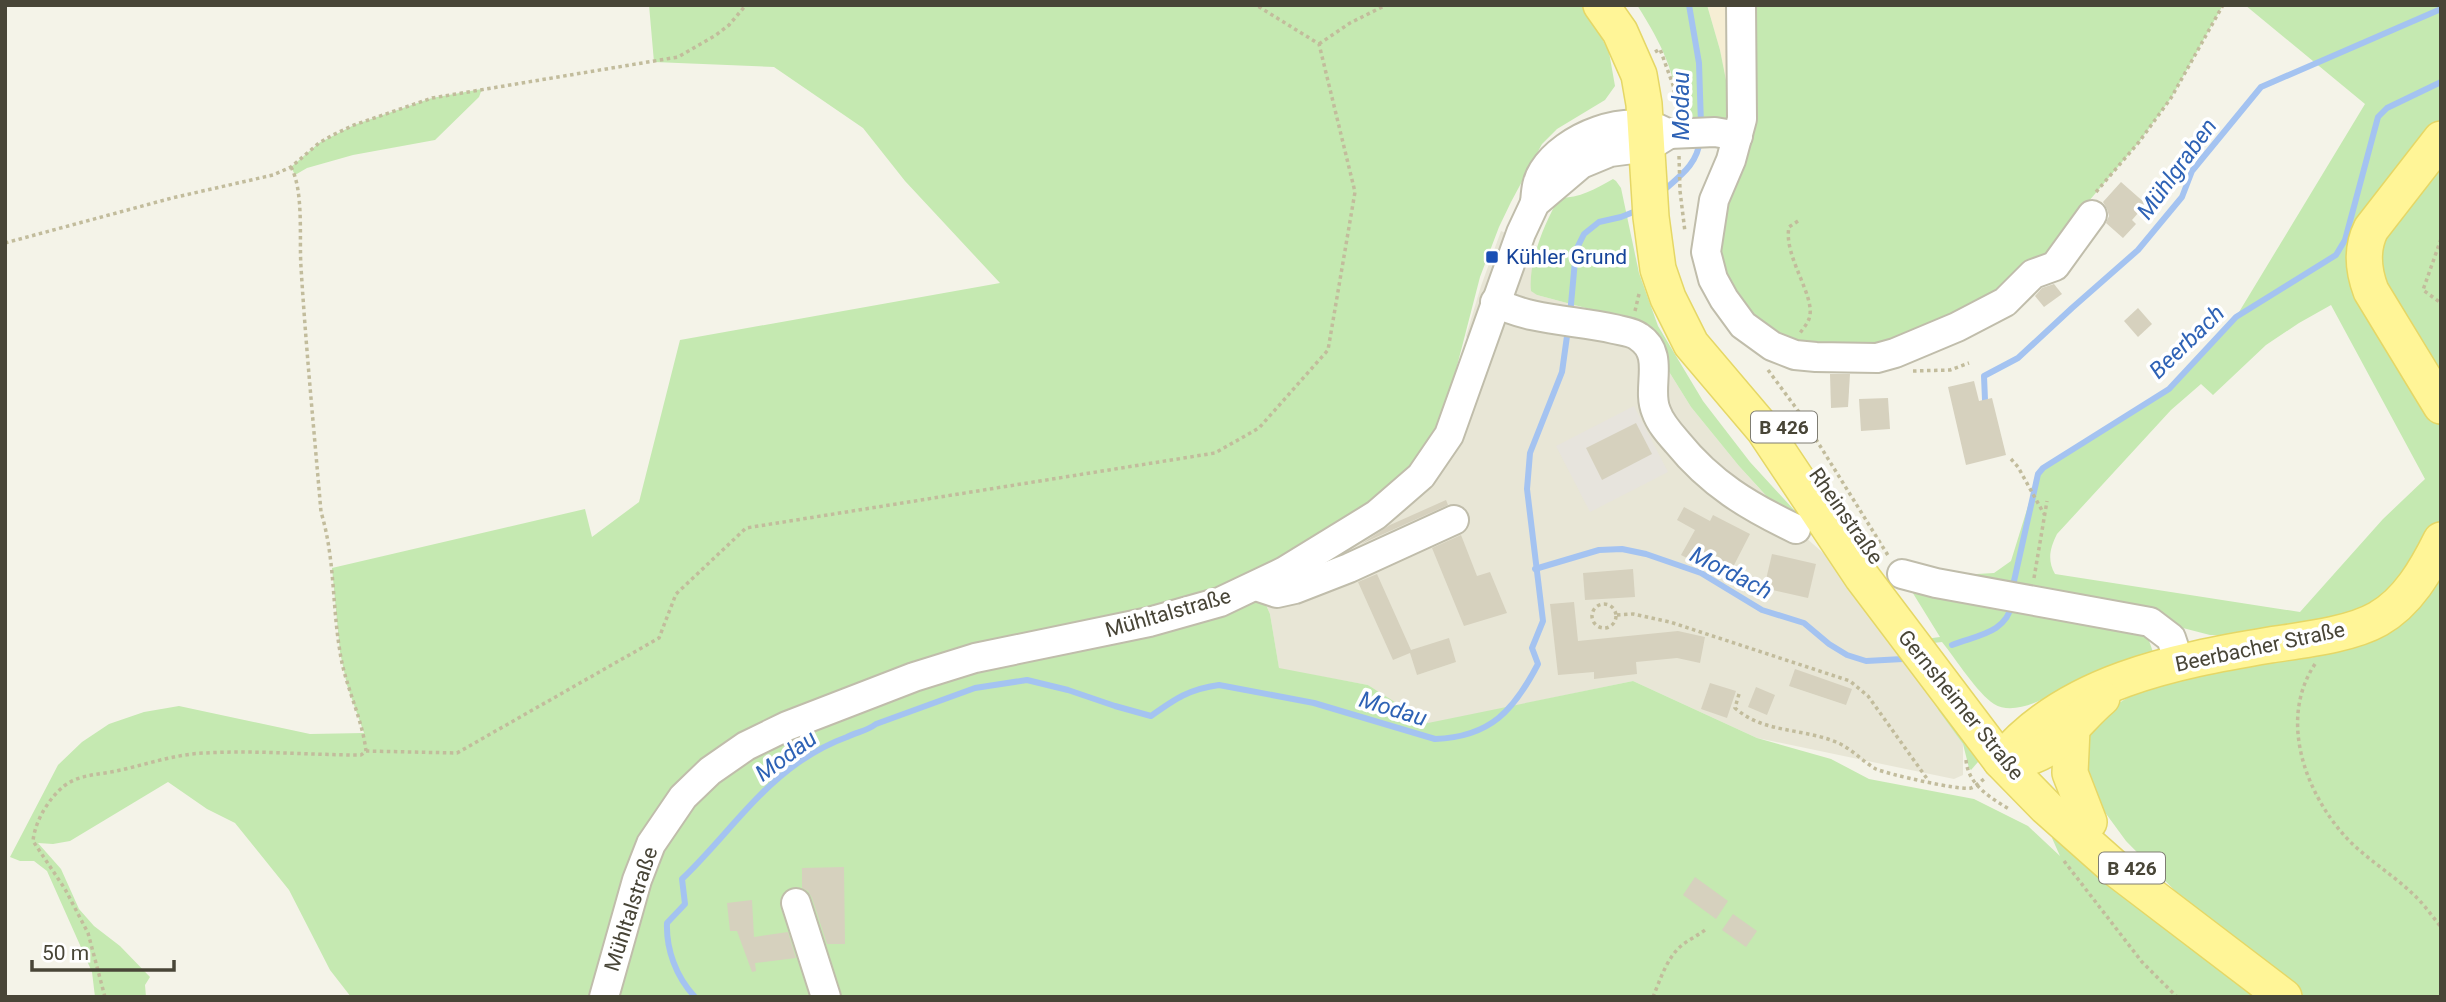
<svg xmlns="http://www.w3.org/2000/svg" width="2446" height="1002" font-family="Roboto,sans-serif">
  <rect width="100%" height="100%" fill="#f4f3e8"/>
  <path fill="#e8e6d6" d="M1501,231L1537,246L1531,286L1537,295L1627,319L1663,362L1691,407L1739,466L1796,529L1847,574L1963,744V775L1954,779L1757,738L1633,681L1428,724L1368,685L1279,669L1270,614L1260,591L1484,372L1466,336L1481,286Z"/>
  <path fill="#f6eed4" d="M1707,5H1754L1731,105L1720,50Z"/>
  <path fill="#e7e4dd" d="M1634,406L1668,472L1590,512L1556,446Z"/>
  <g fill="#c5e9b1" fill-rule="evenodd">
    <path d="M649,5H1608L1590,15L1609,52L1615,86L1605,100L1557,129L1542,144L1511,202L1499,227L1480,277L1449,397L1432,442L1396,484L1339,525L1252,573L1270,614L1279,668L1368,685L1428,723L1633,681L1757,738L1831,759L1869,779L1974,799L2028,826L2060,856L2052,838L2059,830L2186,902L2126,841L2085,785L2082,738L2111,708L2143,688L2299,651L2310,658L2329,653L2251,636L2210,635L2179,627L2147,635L2153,652L2150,656C2133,661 2115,665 2098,671C2071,681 2022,721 1994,704C1978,694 1955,658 1942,642L1907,646L1978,750V762L1971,770L1969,768L1963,744L1939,711L1903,642L1940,637L1906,582L1909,578L1994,573L2011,561L2037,477L2041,472L2169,389L2236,317L2365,104L2245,5H2441V997H351L330,970L289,890L235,823L207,809L168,782L70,841L53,844L38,843L61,869L79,909L94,926L120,946L150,977L145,985L146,997H95L92,972L47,871L34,861H20L10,857L58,765L82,742L109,724L144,712L179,706L310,734L364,733L347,685L340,652L332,568L585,509L592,537L639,502L680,340L1000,283L905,181L863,128L774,67L654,62ZM2331,305L2425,479L2383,519L2300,612L2055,574C2047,560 2050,548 2057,534L2171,410L2201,384L2213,395L2266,345L2299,323Z"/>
    <path d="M1637,5H1707L1720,50L1731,105L1754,5H2223L2171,98L2139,142L2083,208L2033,274L1895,353L1795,355L1713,279L1731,160L1717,122L1681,120C1674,70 1664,48 1637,5Z"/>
    <path d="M482,89L479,97L435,140L353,155L307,168L295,175L291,167L319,143L354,125L432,98Z"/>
    <path d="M1613,179L1616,181L1621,188L1639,273L1658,326L1703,401L1750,462L1807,524H1792L1739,466L1691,407L1663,362L1627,319L1537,295L1531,291C1528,262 1545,222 1559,198C1580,198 1595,189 1613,179Z"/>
  </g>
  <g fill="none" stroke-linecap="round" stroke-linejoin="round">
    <g stroke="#a4c3f1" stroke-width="6">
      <path d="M1689,5L1699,63L1701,125"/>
      <path d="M1663,191C1680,176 1698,164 1700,139"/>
      <path d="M1570,315L1576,250L1584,234L1599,222L1621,217L1641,209"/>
      <path d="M1985,400L1984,376L2018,358L2072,308L2138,250L2182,197L2192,171L2261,87L2441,9"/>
      <path d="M1535,569L1599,550L1622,549L1646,554L1701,573L1762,610L1804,623L1829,644L1847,655L1866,661L1903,659"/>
      <path d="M2012,590L2038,474L2043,468L2169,389L2236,317L2336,255L2345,240L2378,117L2387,108L2441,82"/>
      <path d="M1952,645C1978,635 2006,633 2012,604"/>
      <path d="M695,997C676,977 666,949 667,923L685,904L682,879C722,841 753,794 799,762C814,752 830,743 847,737C857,732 867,731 876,724L975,688L1027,680L1068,690L1115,706L1151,716C1175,699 1189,689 1219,685L1314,703L1435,739C1491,737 1514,710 1538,664L1532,648L1543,621L1527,489L1530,453L1562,372L1568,329"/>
    </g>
  </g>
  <g fill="#d6d1be">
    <path d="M2121,182L2146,204L2132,220L2136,224L2123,238L2106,223L2109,216L2107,209L2103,202Z"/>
    <path d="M2054,284L2062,294L2044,307L2035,296L2042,288Z"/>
    <path d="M2138,308L2152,324L2138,337L2124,321Z"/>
    <path d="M1830,374H1850L1848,407L1831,408Z"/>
    <path d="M1974,381L1979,401L1992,398L2006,455L1966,465L1948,387Z"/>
    <path d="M1888,398L1890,429L1861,431L1859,399Z"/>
    <path d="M1636,423L1652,454L1602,480L1586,448Z"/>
    <path d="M1446,500L1448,505L1361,544L1390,525Z"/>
    <path d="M1684,507L1710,521L1713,515L1750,534L1733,567L1704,552L1697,563L1681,555L1695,530L1677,520Z"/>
    <path d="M1461,535L1477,576L1490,572L1507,613L1464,626L1432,548Z"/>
    <path d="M1772,554L1816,564L1808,598L1764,588Z"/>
    <path d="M1633,569L1635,597L1585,600L1583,573Z"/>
    <path d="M1377,574L1411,650L1449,638L1456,662L1417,675L1410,653L1393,660L1358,582Z"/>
    <path d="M1574,602L1578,641L1678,631L1705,637L1700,663L1677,658L1636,662L1637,674L1594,679V672L1558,675L1550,604Z"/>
    <path d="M1795,669L1852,689L1846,705L1789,686Z"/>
    <path d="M1710,683L1736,691L1727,718L1701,709Z"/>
    <path d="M1756,687L1775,695L1767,715L1748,707Z"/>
    <path d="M844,867L845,944H827L812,898L808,891L802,888V868Z"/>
    <path d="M1695,877L1728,901L1716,919L1683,895Z"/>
    <path d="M752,900L754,937L788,932L796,958L755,963L756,971L752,972L737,931H730L727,903Z"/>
    <path d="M1733,914L1757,931L1746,947L1722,930Z"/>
  </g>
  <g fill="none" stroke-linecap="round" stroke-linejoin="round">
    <defs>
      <g id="minor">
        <path d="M1741,5L1742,119L1731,160L1714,200L1706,252L1713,279L1724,299L1743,325L1772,346L1795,355L1816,357L1877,358L1895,353L1957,327L2005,302L2033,274L2055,266L2092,215"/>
        <path d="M1669,134L1715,132L1738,136"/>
        <path d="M1535,203C1536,192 1536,182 1543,171C1564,137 1628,111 1665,132"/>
        <path d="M1495,302C1531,321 1575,320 1614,329C1622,331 1633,332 1639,337C1666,355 1646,387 1656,411C1660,423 1669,433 1677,442C1711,484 1748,506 1796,529"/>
        <path d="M1902,574L1936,583L2150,622L2171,638L2179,662"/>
        <path d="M1256,586L1277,593L1295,589L1349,568L1454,520"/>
        <path d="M796,903L826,997"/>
        <path d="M604,997L637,880L651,844L683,797L710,771L746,746L787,726L914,677L975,658L1149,622L1220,602L1285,571L1376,515L1421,476L1449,435L1521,233L1535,203L1581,164L1610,152L1648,147L1669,134"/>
      </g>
      <g id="major">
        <path d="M1601,5L1620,32L1639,75L1644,104L1651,217L1658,269L1668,298L1691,344L1764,430L1862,577L2001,761L2046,807L2116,869L2284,997"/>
        <path d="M2441,139L2371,229C2361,249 2363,270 2371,291L2441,406"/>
        <path d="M2072,729L2070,773L2089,822"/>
        <path d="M2001,761C2065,682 2175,661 2270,645C2302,640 2350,635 2378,619C2408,602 2426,570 2441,540"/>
        <path d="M2002,761C2011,760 2021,760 2029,757C2061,747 2078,718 2102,698"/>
      </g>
    </defs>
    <use href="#minor" stroke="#c0bdab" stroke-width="32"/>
    <use href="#major" stroke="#e5d766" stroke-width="38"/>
    <g stroke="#c2bc9c" stroke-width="3.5" stroke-dasharray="3.5 3.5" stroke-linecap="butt">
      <path d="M1319,44L1350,23L1386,5"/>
      <path d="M1655,52L1660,49L1673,85L1677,110"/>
      <path d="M1679,156L1680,191L1685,232"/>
      <path d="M291,167C304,191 299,239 301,267C306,349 314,430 321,512C335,558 332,605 340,652C345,686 362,717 366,751"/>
      <path d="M2096,192L2139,142L2171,98L2223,5"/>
      <path d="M1798,221L1789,227C1783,257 1817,297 1809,319C1807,324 1803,329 1800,333"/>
      <path d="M2441,239L2423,290L2441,303"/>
      <path d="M5,243L172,198L273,175L291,167L319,143L333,135L354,125L432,98L678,57L716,35L729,25L746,5"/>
      <path d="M1635,311L1639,294"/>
      <path d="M1768,370L1799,412L1889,557"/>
      <path d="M1913,371L1950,370L1969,363"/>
      <path d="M2011,459L2018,467L2044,514"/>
      <path d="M2034,578L2047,501"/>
      <circle cx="1604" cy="616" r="12"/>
      <path d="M1617,615L1633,614L1670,622L1850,681L1868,696L1928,780"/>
      <path d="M2315,664C2279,718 2304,789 2343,834C2363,857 2391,873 2413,894C2423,903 2432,916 2441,927"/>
      <path d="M1739,694L1735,708C1763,733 1802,728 1836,742C1851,748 1862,761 1876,769C1887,774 1961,791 1971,788C1976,786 1980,782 1984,779"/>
      <path d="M1966,760C1968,784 1989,797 2009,809"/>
      <path d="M2064,861L2142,962L2177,997"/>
      <path d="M105,997L88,933L65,889L33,841C35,821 49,798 64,786C80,774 98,775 116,771C145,765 175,754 205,753C257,750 309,755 361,755L366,751L457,753L659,638L676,594L746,528L1215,453L1259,428L1328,350L1355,192L1319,44L1256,5"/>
      <path d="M1653,997C1660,980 1667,958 1681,946C1688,940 1697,936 1705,930"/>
    </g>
    <use href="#minor" stroke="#fff" stroke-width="28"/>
    <use href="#major" stroke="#fff597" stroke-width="35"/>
  </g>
  <rect fill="#1a4fb4" stroke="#fff" stroke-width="2.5" x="1485" y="250" width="14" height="14" rx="3.5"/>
  <g text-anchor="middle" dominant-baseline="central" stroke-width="7" stroke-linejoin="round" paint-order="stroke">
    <g fill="#fff" stroke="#7f7d73" stroke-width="2">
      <rect x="1751" y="411.5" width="66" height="31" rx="5"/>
      <rect x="2099" y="852.5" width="66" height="31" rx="5"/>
    </g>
    <g font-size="19" font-weight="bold" fill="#484537">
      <text x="1784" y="427">B 426</text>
      <text x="2132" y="868">B 426</text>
    </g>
    <g font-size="21" fill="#164399" stroke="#fff" text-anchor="start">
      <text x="1506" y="257">Kühler Grund</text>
    </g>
    <g font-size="21" fill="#484537" stroke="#fff">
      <text transform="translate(1846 516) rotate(55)">Rheinstraße</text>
      <text transform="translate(1168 613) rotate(-16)">Mühltalstraße</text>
      <text transform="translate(2260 647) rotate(-12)">Beerbacher Straße</text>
      <text transform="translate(1961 705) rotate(51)">Gernsheimer Straße</text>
      <text transform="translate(631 909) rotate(-72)">Mühltalstraße</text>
    </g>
    <g font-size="23" font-style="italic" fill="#2e62b5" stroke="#fff">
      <text transform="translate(1681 106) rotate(-90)">Modau</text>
      <text transform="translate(2177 169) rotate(-54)">Mühlgraben</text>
      <text transform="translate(2187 342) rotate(-44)">Beerbach</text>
      <text transform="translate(1731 573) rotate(27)">Mordach</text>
      <text transform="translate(1393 709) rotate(17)">Modau</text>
      <text transform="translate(786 756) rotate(-36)">Modau</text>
    </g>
  </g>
  <rect width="2446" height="1002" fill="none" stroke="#484537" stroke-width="14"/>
  <path d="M32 960v10h142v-10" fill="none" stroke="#484537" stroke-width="3.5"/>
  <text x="42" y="960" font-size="21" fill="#484537" stroke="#ffffff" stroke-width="5" paint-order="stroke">50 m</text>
</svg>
